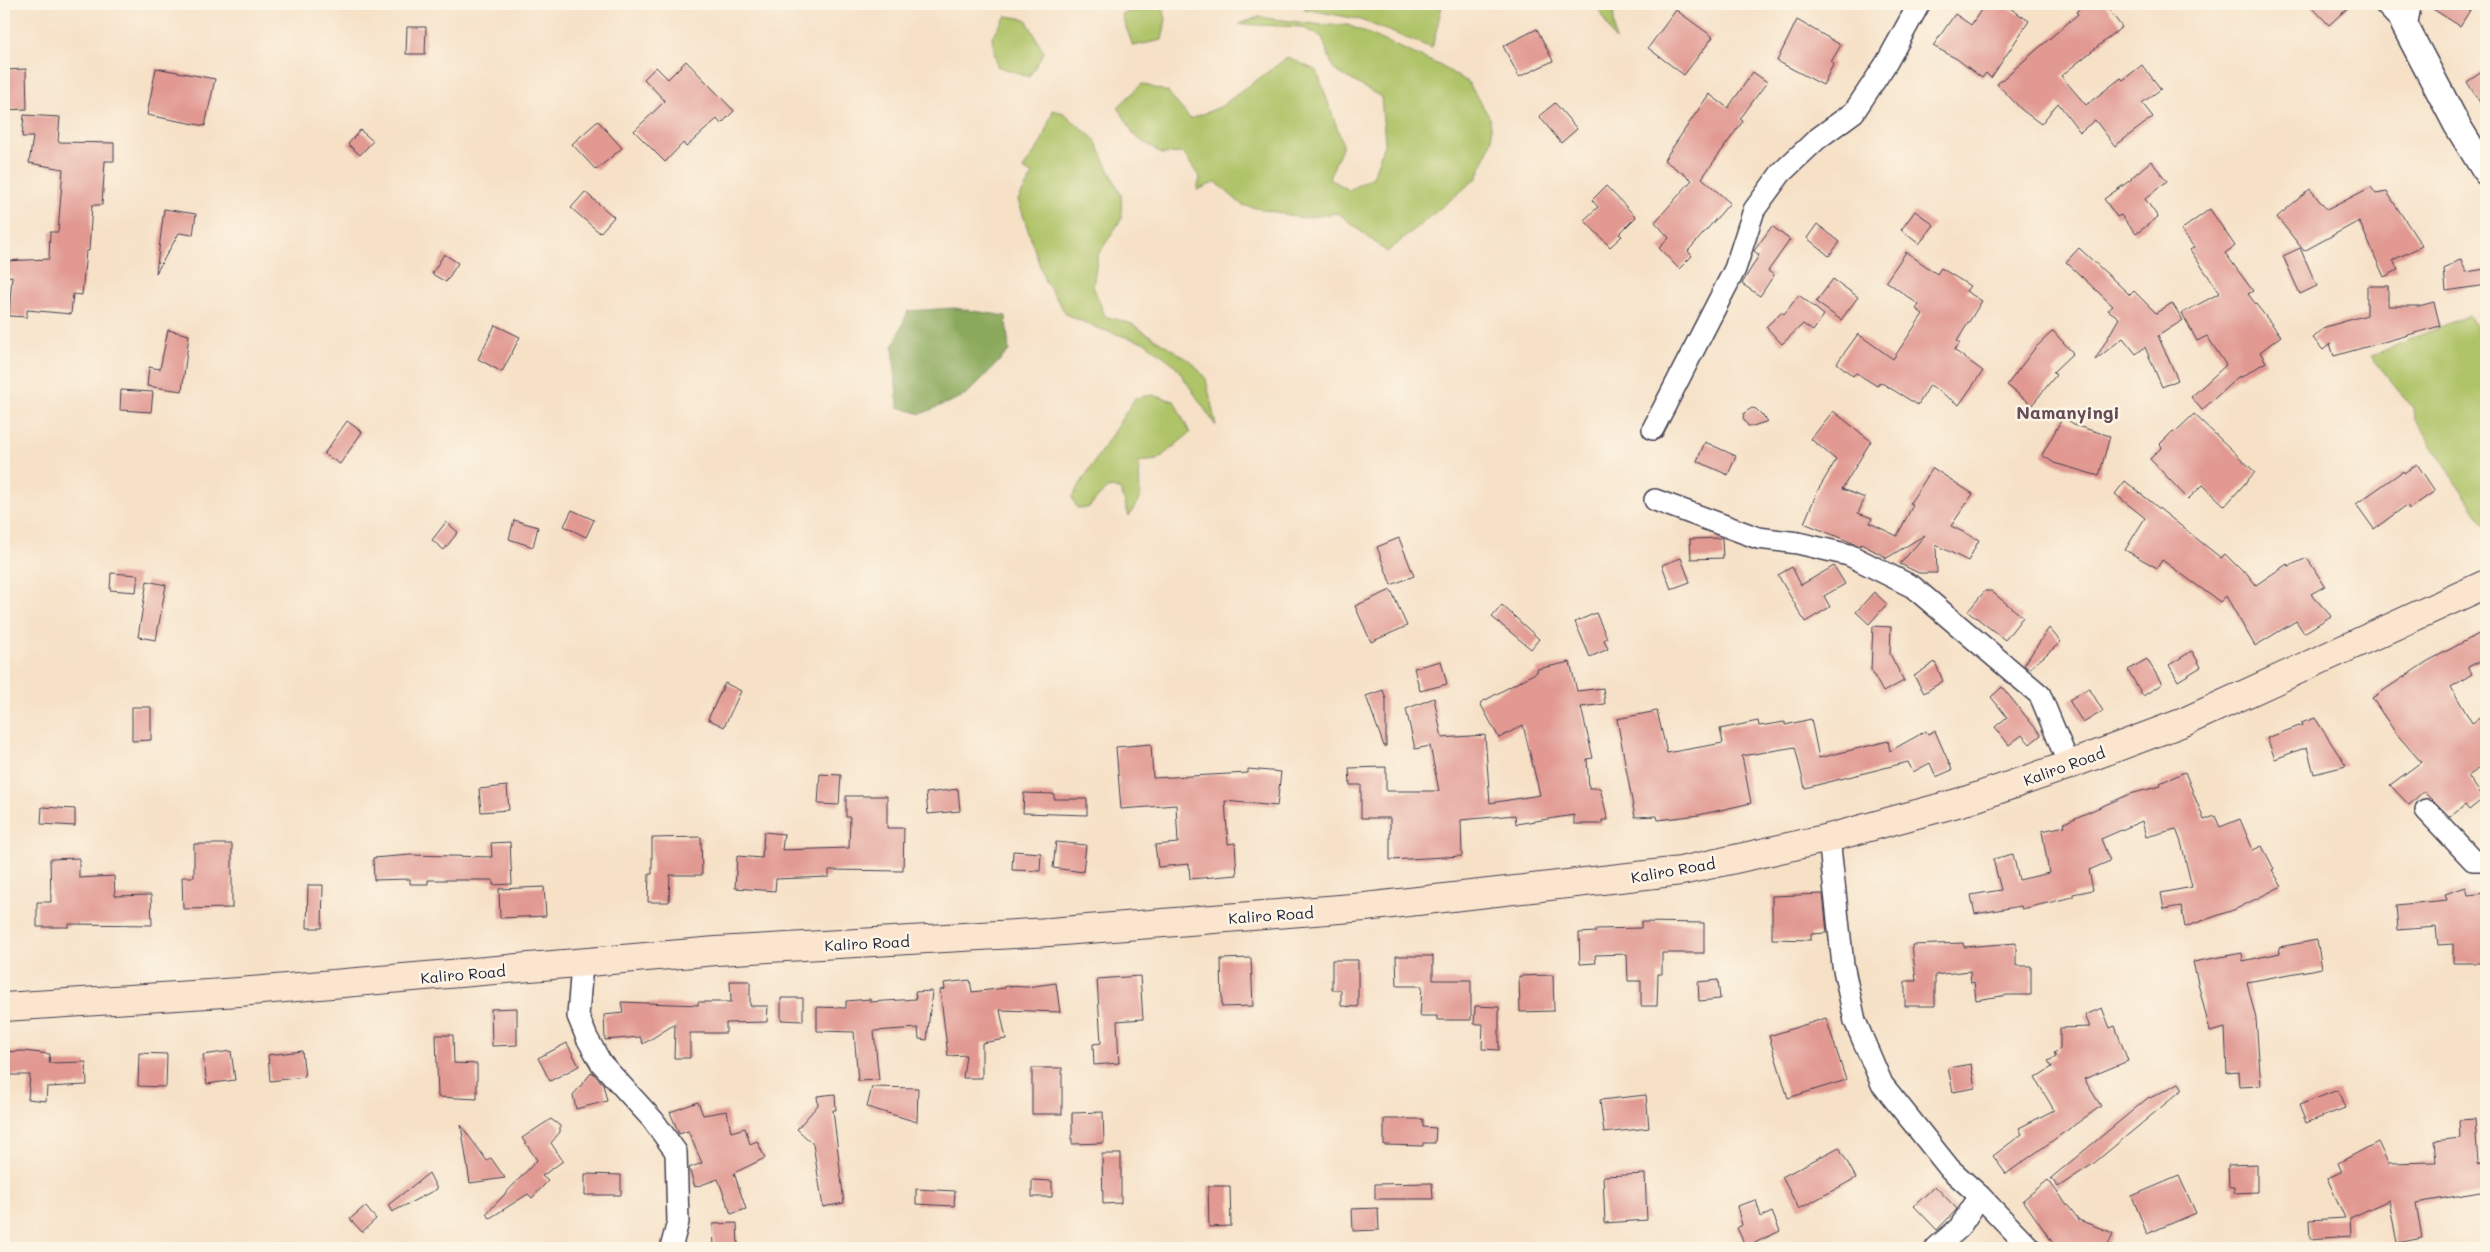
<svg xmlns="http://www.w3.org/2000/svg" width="2490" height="1252" font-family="Mali,sans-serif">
  <rect width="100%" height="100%" fill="#fcf5e5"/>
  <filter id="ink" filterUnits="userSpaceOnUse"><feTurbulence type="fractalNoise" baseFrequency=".02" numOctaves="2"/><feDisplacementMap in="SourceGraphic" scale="10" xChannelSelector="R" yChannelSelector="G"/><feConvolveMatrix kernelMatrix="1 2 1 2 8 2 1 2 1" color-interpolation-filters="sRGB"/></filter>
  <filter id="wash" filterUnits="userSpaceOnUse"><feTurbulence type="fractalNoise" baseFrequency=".0096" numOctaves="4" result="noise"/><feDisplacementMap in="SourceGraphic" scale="20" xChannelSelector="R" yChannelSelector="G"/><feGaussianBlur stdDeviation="1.12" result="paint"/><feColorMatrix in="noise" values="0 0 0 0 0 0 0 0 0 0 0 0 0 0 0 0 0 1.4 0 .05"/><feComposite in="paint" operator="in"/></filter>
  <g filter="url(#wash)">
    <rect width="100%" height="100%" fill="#f6e1c7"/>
    <g fill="#afc367" stroke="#687251">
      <path d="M1309,4H1447L1442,6L1432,48L1358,19L1304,9Z"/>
      <path d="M1596,4H1613L1615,40Z"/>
      <path d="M1162,5L1166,19L1162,40L1133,46L1121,14Z"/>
      <path d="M1006,16L1026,19L1044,52L1029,77L997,66L992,37Z"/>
      <path d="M1259,17L1322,25H1348L1392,44L1439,65L1468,82L1490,118L1492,139L1477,178L1387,252L1338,213L1302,218L1242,205L1216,182L1197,190L1200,178L1183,153L1162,154L1135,136L1118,107L1142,84L1168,92L1190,119L1220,107L1288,57L1317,71L1343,145L1329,178L1349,190L1373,177L1385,141L1381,97L1334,70L1322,37L1302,27L1239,24Z"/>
      <path d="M1053,110L1064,113L1095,140L1121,195L1122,218L1098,255L1093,286L1105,316L1132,324L1192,362L1206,379L1216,426L1175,365L1146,343L1100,329L1067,315L1045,281L1018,200L1033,175L1023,169L1041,143Z"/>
      <path d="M2469,315L2486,347V528L2414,418L2413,408L2371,356Z"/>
      <path d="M1152,395L1174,401L1190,433L1157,460L1139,462L1140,498L1129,516L1120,489L1107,488L1088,508H1077L1072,497L1135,398Z"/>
    </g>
    <path fill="#8ba95c" stroke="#56664c" d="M954,308L1006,316L1009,351L966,395L921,414L898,407L893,347L908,311Z"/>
    <g id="blocks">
      <g fill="#e19992">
        <path d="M1985,4H2004L2029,21L1991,78L1986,73L1982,78L1957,59L1933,46L1955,14L1971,25Z"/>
        <path d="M2085,4H2104L2122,27L2061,76L2086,105L2121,78L2123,80L2142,65L2161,89L2142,103L2153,117L2115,146L2095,120L2080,132L2058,103L2041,124L2022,110L1997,84L2078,14L2076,12Z"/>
        <path d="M2309,4H2352L2329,25Z"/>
        <path d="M2425,4H2474L2460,26Z"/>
        <path d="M1676,10L1713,37L1684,75L1648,48Z"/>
        <path d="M1797,20L1841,45L1831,62L1834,63L1823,85L1777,61Z"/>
        <path d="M407,27H426L425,54H406Z"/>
        <path d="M1537,29L1553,61L1519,77L1503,46Z"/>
        <path d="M686,61L734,111L721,124L717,119L686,147L683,143L665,162L634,131L665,101L644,79L656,67L668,79Z"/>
        <path d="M156,68L215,79L205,126L147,115Z"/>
        <path d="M26,69L27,109L5,110L4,70Z"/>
        <path d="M2486,69V112L2467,82Z"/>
        <path d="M1753,72L1767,82L1740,119L1743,121L1702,178L1730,203L1688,251L1692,256L1679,269L1659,248L1669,238L1655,222L1692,180L1664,160L1709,94L1728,108Z"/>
        <path d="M1555,103L1577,129L1561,143L1539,116Z"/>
        <path d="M24,115L60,117L58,142L114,143V161H105L102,205H92L89,251H86L82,295L73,294L71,314L27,310V317L9,316L12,276L4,277V261L49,259L50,232H58L63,169L29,163L33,137H22Z"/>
        <path d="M598,121L622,148L596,170L572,144Z"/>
        <path d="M360,130L373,141L360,155L348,144Z"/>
        <path d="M2151,161L2167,181L2145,199L2158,217L2136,234L2121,215L2117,217L2104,199L2132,179L2131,178Z"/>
        <path d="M1606,186L1636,217L1619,234L1622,236L1610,247L1584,220L1598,207L1592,200Z"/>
        <path d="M2371,187L2376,194L2387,192L2422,246L2393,260L2398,270L2384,277L2359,221L2304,251L2277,217L2310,189L2327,210Z"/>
        <path d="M585,192L614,217L600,233L571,208Z"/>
        <path d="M164,209L196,214L193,235L179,233L156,273Z"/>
        <path d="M2210,209L2235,246L2225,253L2253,291L2248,294L2281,336L2260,352L2266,362L2240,378L2239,376L2202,410L2191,397L2226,365L2207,336L2197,341L2182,313L2220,293L2190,250L2194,247L2181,230Z"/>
        <path d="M1915,211L1934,225L1919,244L1901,230Z"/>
        <path d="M1817,224L1840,242L1829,256L1807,238Z"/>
        <path d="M1772,226L1790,240L1768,271L1774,275L1760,296L1742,284L1759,255L1754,251Z"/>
        <path d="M2079,248L2130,295L2134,291L2156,313L2172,303L2183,320L2158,336L2178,380L2162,387L2145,347L2136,354L2123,338L2095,360L2119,318L2108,310L2113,306L2066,262Z"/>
        <path d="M2300,248L2317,286L2300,294L2283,256Z"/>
        <path d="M1906,252L1937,274L1941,268L1970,286L1966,291L1982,301L1957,341L1960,343L1954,350L1983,371L1959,405L1930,385L1918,405L1880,382L1877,386L1856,373L1853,376L1837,363L1858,334L1893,359L1923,314L1916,309L1919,305L1886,281Z"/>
        <path d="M444,254L458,263L446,282L432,274Z"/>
        <path d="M2461,259L2466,272L2486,269V285L2446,291L2444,269Z"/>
        <path d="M1833,279L1858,297L1841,320L1816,302Z"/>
        <path d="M2367,286H2388V306H2419L2434,302L2440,326L2334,356L2330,344L2323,350L2313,338L2325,327L2367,315Z"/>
        <path d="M1799,295L1824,315L1813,331L1803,324L1782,344L1766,327L1781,312L1784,314Z"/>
        <path d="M495,325L520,337L502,372L478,359Z"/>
        <path d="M168,330L189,335L182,391L147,386L149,367L160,369Z"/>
        <path d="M2053,331L2073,353L2053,372L2056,375L2032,405L2007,385L2035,348Z"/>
        <path d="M121,390L153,392L151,412L120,410Z"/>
        <path d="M1752,408L1756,409L1768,421L1753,426H1748L1743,418L1744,413Z"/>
        <path d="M1833,411L1871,441L1842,489L1865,498L1858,513L1872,518L1870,523L1897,536L1913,505L1910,503L1933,468L1973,494L1951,526L1979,540L1968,561L1936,545L1937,573H1919L1900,564L1925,535L1885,559L1886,557L1861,544L1860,546L1804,523L1818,490L1836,460L1811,439Z"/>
        <path d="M2194,414L2255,472L2225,506L2203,485L2188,499L2150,459L2162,447L2160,444L2173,431L2175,432Z"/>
        <path d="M2063,417L2077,426L2110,436L2099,476L2054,463L2042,455Z"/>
        <path d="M347,421L362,432L340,464L324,454Z"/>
        <path d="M1705,442L1736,456L1728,475L1697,461Z"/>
        <path d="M2417,464L2435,491L2409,509L2407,505L2374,529L2356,504L2403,471L2404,473Z"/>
        <path d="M2125,481L2221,558L2225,554L2243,572L2245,571L2256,585L2287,564L2289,566L2307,558L2325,586L2311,594L2331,616L2304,633L2296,621L2255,646L2226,596L2220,602L2162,560L2157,568L2125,550L2145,518L2115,494Z"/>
        <path d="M572,510L594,520L586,537L564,526Z"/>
        <path d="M514,520L538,527L533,547L509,539Z"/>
        <path d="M446,522L458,532L444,550L432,540Z"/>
        <path d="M1399,538L1414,576L1391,585L1377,547Z"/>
        <path d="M1722,538L1723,558L1691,559L1690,539Z"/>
        <path d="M1681,558L1690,582L1671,589L1662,565Z"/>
        <path d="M1834,566L1845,584L1824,596L1830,607L1805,622L1778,575L1792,567L1801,585Z"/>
        <path d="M111,573L138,575L136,592L110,590Z"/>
        <path d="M147,581L166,585L156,640L138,637Z"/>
        <path d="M1391,590L1407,626L1371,642L1355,606Z"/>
        <path d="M1985,591H1991L2023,617L2005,640L1968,611Z"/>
        <path d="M1874,592L1887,604L1869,624L1856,612Z"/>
        <path d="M1502,605L1539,639L1531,649L1492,617Z"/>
        <path d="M1596,613L1607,638L1604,640L1608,649L1590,657L1575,622Z"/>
        <path d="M1873,626L1891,627L1890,654L1904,681L1883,692L1871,670Z"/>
        <path d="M2049,628L2061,642L2029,669L2024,665Z"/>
        <path d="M2486,630V658L2468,667L2472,674L2451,687L2472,723L2486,714V764L2468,776L2484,798L2469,810L2465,805L2450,817L2424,791L2409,805L2390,785L2421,762L2395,732L2372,698L2428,661Z"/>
        <path d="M2192,651L2201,667L2178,681L2169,665Z"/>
        <path d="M2147,659L2162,684L2143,696L2128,670Z"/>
        <path d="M1441,661L1447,684L1420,691L1414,668Z"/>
        <path d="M1570,662L1577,691L1603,688L1605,704L1581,707L1593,758L1587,759L1589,788H1600L1608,820H1602V824H1574V815L1516,824L1515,815L1461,820L1462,856L1390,860V818H1361V785H1350L1349,768L1386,767V791H1439L1430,746L1415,749L1406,709L1434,698L1442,738L1485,735L1490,803L1540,795L1523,725L1499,738L1480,703L1537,672V669Z"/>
        <path d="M1935,662L1943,681L1924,693L1914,676Z"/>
        <path d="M725,683L741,691L724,727L708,719Z"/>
        <path d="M2002,687L2041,735L2030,744L2022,735L2009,745L1995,727L2007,717L1991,697Z"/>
        <path d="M2089,688L2103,711L2083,723L2069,700Z"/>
        <path d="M1383,690L1386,699V746H1384L1366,696Z"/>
        <path d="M132,707H151V740L132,741Z"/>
        <path d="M1657,711L1667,753L1723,743L1720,729L1758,721L1759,726L1785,722V725L1811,719L1819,758L1888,741L1890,751L1926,731L1928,734L1935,731L1952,770L1936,777L1930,763L1913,772L1908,762L1805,788L1795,747L1742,756L1751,803L1699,815L1658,820L1657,816L1635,817L1617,719Z"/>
        <path d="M2315,718L2346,766L2314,774L2307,747L2275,759L2267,738L2302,725L2301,723Z"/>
        <path d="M1151,744L1153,778L1248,773V769L1281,772L1277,806L1225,801L1228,844L1235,843L1237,875L1190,879L1189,864L1158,867L1155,845L1178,843L1176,805L1121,809L1116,747Z"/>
        <path d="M2185,772L2204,820L2215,816L2220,827L2240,819L2253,850L2262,846L2274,869L2272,870L2282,886L2236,909L2185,927L2181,906L2164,909L2161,893L2192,887L2181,842L2176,829L2146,837L2142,821L2101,839L2110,861L2089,870L2093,890L2073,894V897L2022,909L2021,906L1975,914L1971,895L2001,890L1993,859L2013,854L2019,880L2049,873L2042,831L2065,826L2064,823L2130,794L2161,786L2160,783Z"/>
        <path d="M820,774L841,775L839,805L818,804Z"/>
        <path d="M507,786L509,810L481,812L479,789Z"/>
        <path d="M958,789L960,811L928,814L926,793Z"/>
        <path d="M1024,793L1054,794V799H1087V815L1023,813Z"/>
        <path d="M846,796H887V828H904L903,871L829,870V877L776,879L775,891L735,888L737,856L762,858L764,832L784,834L782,850L849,848L850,817H846Z"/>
        <path d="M42,807L75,809V826L41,824Z"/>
        <path d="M701,837L702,875H670L669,902H648L649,874H652V838Z"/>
        <path d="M510,842L512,884L493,885V880H428V884H410V879L374,880L373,858L410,855L492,857L491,843Z"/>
        <path d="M1056,842L1086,845L1083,872L1053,868Z"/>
        <path d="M194,844H232V908L183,909L182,877H194Z"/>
        <path d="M1013,851L1041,853L1040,871L1012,870Z"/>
        <path d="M79,858V878L114,876L115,896L151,895L152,925L69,924V927H37V902H51L50,859Z"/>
        <path d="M308,885H323L322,928H307Z"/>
        <path d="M544,887L546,916L500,918L499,889Z"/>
        <path d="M2466,887L2468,895L2486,893V963H2453V944L2438,945L2436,927L2398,930L2396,905L2447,900L2445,894Z"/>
        <path d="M1823,894L1827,933L1811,934V940L1772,939V896Z"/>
        <path d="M1641,922L1704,923V953H1662V974H1658L1657,1006H1641V981H1628L1627,954L1595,955L1596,963L1580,964L1579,933L1596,932V929L1641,928Z"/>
        <path d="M2317,940L2322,968L2247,982L2256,1019L2261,1086L2239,1087L2238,1072L2227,1073L2225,1028L2210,1032L2193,962L2242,953L2243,961L2280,953L2279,947Z"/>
        <path d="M1963,943L1964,947L2016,943V966H2031V995H2008L1976,1000L1974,982L1971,983L1970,971L1935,975V1006H1905V981H1916L1912,945Z"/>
        <path d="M1396,956H1433V980H1471V1020H1437V1016H1420L1422,986H1397Z"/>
        <path d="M1251,958L1253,1006L1222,1007L1221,959Z"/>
        <path d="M1332,960H1358V1007L1341,1006V990H1332Z"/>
        <path d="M1553,975L1554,1011L1520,1012L1519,976Z"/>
        <path d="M1140,976L1143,1019L1117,1021L1119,1063L1094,1065L1093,1044L1101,1043L1097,979Z"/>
        <path d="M970,980L972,992L1005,988V986L1027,987L1056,983L1060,1012L1000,1010L1006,1039L982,1043V1078H963L966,1055L948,1056L940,990L945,989L944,983Z"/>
        <path d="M1718,980L1720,999L1699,1001L1698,982Z"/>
        <path d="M730,981H750V1006H768L767,1022L726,1023V1033H690V1058H674L675,1024L643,1044L640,1037L605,1040L604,1015L623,1013L621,1002L698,1005V1002H731Z"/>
        <path d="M932,991L927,1040L919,1039L918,1028L874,1031L879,1080L858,1081L854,1032L817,1031V1007L846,1008V1001L870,999V1002L916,999L915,992Z"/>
        <path d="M781,998H803V1021L781,1020Z"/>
        <path d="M1475,1006L1499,1007V1050L1482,1049L1483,1024H1474Z"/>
        <path d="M517,1008V1045L492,1046L491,1009Z"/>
        <path d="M2102,1008L2110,1028L2115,1026L2128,1061L2084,1079L2101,1106L2006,1174L1993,1156L2022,1134L2019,1128L2054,1110L2035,1078L2052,1067L2048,1061L2056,1057L2054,1053L2060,1049V1028L2090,1027L2085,1015Z"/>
        <path d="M1826,1018L1846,1080L1788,1098L1769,1036Z"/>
        <path d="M436,1035H453L454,1063L477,1064V1099L438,1097Z"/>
        <path d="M567,1043L579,1066L550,1081L538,1058Z"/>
        <path d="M23,1051L50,1054L49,1063L86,1062L87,1085L47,1087L46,1101L28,1099L30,1075H4V1052Z"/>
        <path d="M231,1051L235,1080L207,1084L203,1055Z"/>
        <path d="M302,1051L305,1077L270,1081L268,1055Z"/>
        <path d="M139,1053L167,1054L166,1087L138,1086Z"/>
        <path d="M1971,1064L1975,1088L1953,1092L1948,1068Z"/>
        <rect x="1032" y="1068" width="30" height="46"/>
        <path d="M592,1072L603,1084L607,1101L576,1109L573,1095Z"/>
        <path d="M2179,1083L2183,1089L2093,1164L2058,1187L2051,1178L2149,1097L2150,1098Z"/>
        <path d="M872,1087L918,1088L917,1122L867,1107Z"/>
        <path d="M2338,1090L2345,1108L2306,1123L2299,1105Z"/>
        <path d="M835,1094L836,1110H833L844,1203L823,1207L813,1144L797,1129L818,1105L817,1096Z"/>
        <path d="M1646,1095L1649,1128L1604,1133L1600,1100Z"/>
        <path d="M698,1102L703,1115L727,1111L731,1132L745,1128L750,1144L757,1141L765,1158L734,1173L746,1209L731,1214L718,1179L695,1187L689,1168L702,1163L688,1131L679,1134L670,1112Z"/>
        <path d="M1103,1112L1104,1143L1072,1144V1113Z"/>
        <path d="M551,1119L560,1126V1132L551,1143L563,1161L542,1176L548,1181L532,1198L528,1194L490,1218L486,1214L537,1160L522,1138Z"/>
        <path d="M1384,1119H1423V1127L1436,1128L1435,1143H1423V1146L1384,1145Z"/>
        <path d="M2475,1119L2478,1164L2486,1162V1191L2416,1203L2422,1238L2397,1243L2389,1200L2350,1218L2351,1236L2310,1239L2309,1220L2345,1218L2327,1178L2342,1172L2338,1163L2378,1142L2388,1163L2436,1162L2434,1141L2460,1138L2459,1120Z"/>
        <path d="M461,1125L487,1161L491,1158L505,1178L470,1183Z"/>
        <path d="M1839,1147L1856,1178L1799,1209L1782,1177Z"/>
        <path d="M1102,1154H1121V1203L1103,1204Z"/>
        <path d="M2257,1164V1192L2234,1193V1187H2229L2228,1165Z"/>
        <path d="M429,1173L437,1189L392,1212L388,1205Z"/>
        <path d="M585,1174L621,1175V1195H585Z"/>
        <path d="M1645,1174L1647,1220L1605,1223L1603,1176Z"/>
        <path d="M2179,1176L2196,1213L2147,1234L2132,1196Z"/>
        <path d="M1032,1180L1052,1181V1197H1032Z"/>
        <path d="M2048,1180L2079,1220L2113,1233L2107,1248H2061L2055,1246L2023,1200Z"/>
        <path d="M1432,1183L1433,1199H1375V1184Z"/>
        <path d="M1208,1186H1230L1231,1226L1209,1227Z"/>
        <path d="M1935,1186L1957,1209L1937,1230L1914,1206Z"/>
        <path d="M916,1189L955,1191L954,1206L916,1204Z"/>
        <path d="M1756,1200L1761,1217L1772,1212L1780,1231L1746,1247L1737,1228L1742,1225L1737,1206Z"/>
        <path d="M365,1206L376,1219L362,1232L350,1219Z"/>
        <path d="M1378,1208L1379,1230L1353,1231L1352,1209Z"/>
        <path d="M737,1223L738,1247L714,1248L713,1224Z"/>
      </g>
    </g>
  </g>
  <g filter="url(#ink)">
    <use href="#blocks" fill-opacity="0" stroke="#423f50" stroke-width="1"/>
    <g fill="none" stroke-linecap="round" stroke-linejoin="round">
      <defs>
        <g id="minor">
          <path d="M2385,4L2404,24"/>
          <path d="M1653,429L1735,269L1754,210L1781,173L1817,139L1854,112L1887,62L1919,4"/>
          <path d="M1655,500L1758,538L1798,543L1849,555L1913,587L2040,695L2069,765"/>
          <path d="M2426,810L2473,860H2486"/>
          <path d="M1829,838L1843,965L1855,1021L1882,1084L1950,1169L1980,1196L2030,1248"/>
          <path d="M582,964L578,1016L587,1038L601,1063L653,1120L676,1152L678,1222L671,1248"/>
          <path d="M1936,1248L1959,1228L1980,1196"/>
        </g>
        <path id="tertiary" d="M2408,4L2404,24L2457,125L2486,172"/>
        <path id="secondary" d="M4,1007L239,992L716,951L1050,932L1365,907L1681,871L1829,838L1968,800L2069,765L2184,722L2486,584"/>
      </defs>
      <use href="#minor" stroke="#423f50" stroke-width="24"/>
      <use href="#tertiary" stroke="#423f50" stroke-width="29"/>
      <use href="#secondary" stroke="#423f50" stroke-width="30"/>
      <use href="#minor" stroke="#fff" stroke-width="21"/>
      <use href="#tertiary" stroke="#fff" stroke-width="26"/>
      <use href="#secondary" stroke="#fce5cf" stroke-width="28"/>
    </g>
  </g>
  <g text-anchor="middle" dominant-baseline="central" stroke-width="5" stroke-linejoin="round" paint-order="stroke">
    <g font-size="15" fill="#22223b" stroke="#fcf5e5">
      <text transform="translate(2064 766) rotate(-20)">Kaliro Road</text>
      <text transform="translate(1673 870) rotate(-10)">Kaliro Road</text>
      <text transform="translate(1271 915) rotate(-4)">Kaliro Road</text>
      <text transform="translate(867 943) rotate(-3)">Kaliro Road</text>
      <text transform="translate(463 974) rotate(-5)">Kaliro Road</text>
    </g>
    <g font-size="18" font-weight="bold" fill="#654c59" stroke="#fcf5e5">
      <text x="2068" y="412">Namanyingi</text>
    </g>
  </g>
  <rect width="2490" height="1252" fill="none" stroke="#fcf5e5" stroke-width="20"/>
</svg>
